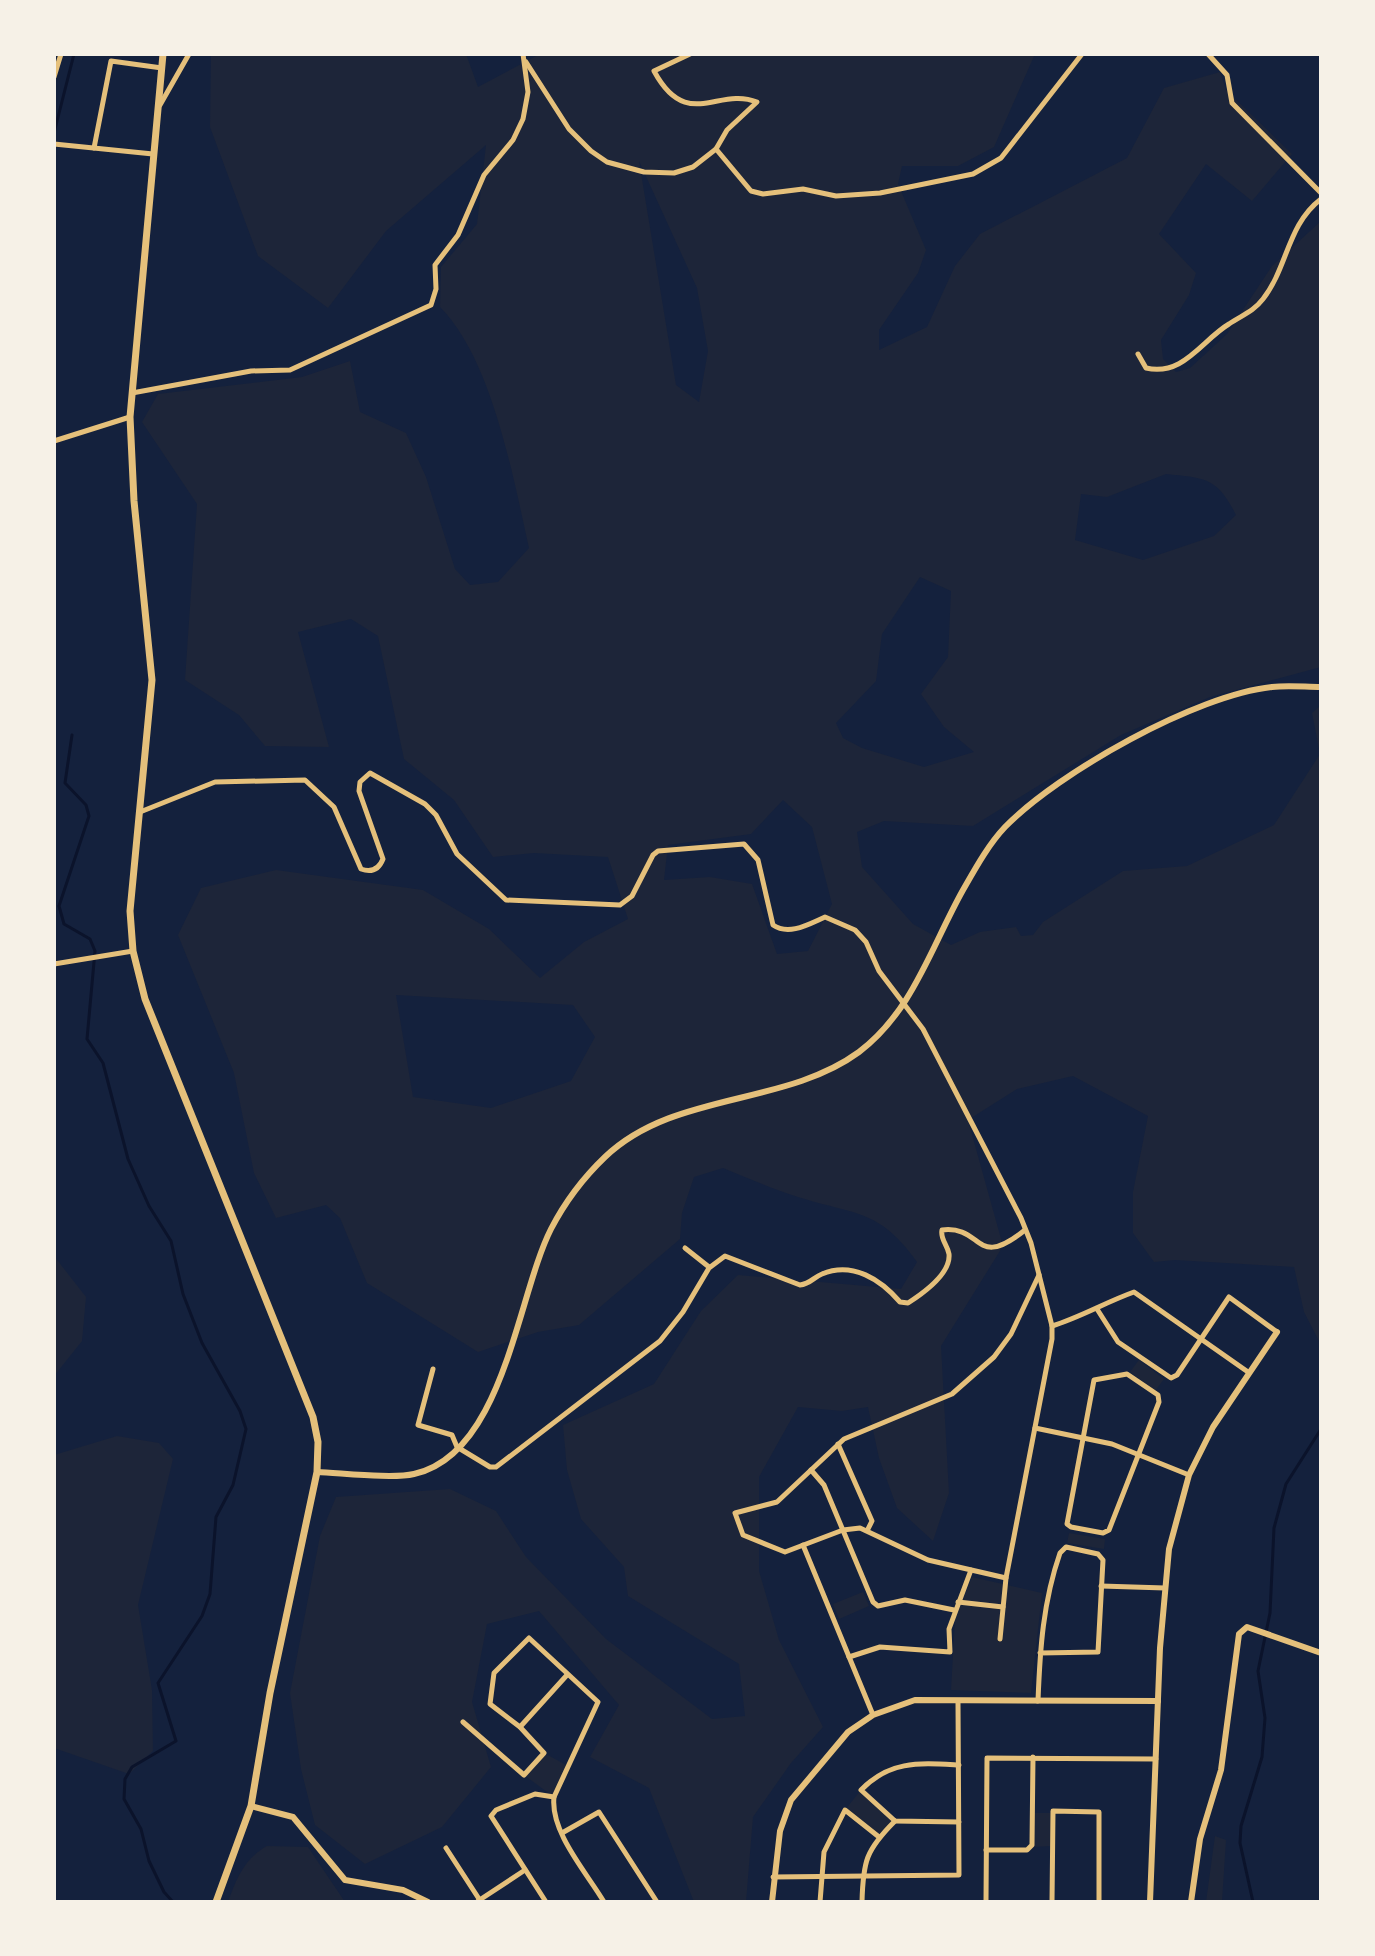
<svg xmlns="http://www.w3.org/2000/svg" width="1375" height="1956" font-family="'Golos Text',sans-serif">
  <rect width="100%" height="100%" fill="#14213d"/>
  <g fill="#1d2539" fill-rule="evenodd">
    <path d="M211,54H466L478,87L540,54H1035L994,147L958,166H902L898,184L926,250L918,273L879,330V350L927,327L955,266L980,234L1127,158L1164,88L1220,72L1226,90L1292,154L1252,201L1206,164L1159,234L1196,273L1189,295L1161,340L1163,359L1176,372L1190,368L1227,334L1272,266L1321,221V667L1210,697L1121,735L973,826L884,821L857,832L862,867L913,924L951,945L980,932L1016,927L1021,936L1033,935L1043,922L1123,871L1187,866L1274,825L1320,754L1312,713L1321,705V1345L1304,1312L1294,1267L1175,1260L1154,1262L1133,1233V1192L1148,1116L1073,1076L1017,1089L968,1120L1003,1246L941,1346L949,1493L933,1541L897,1508L879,1458L868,1407L842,1411L798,1407L759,1477V1571L779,1640L823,1727L791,1763L753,1817L746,1902H694L649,1788L590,1757L619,1705L539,1611L487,1624L472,1702L491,1767L442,1827L365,1864L315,1825L301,1769L290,1693L320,1536L336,1497L450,1489L496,1511L526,1557L606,1639L712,1719L745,1716L739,1664L628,1596L624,1567L581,1519L567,1470L563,1425L654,1384L701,1311L738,1275L901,1289L917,1262C879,1208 854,1215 798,1197C772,1189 748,1178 723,1168L694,1177L682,1213L680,1239L579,1325L538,1332L478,1352L367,1283L340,1218L326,1205L276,1218L254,1173L234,1073L178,935L201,888L276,870L423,890L489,929L540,978L584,942L628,919L608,857L534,853L493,857L454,800L404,759L378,636L351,619L298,632L329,747L265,746L239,715L185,680L197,504L142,422L158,394L302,377L350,361L360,412L406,433L426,477L455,569L470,585L498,582L529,548C513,477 492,359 440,307L441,267L477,224L486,145L386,231L328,308L258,256L210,127ZM639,161L697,288L708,351L699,402L676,385ZM1166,474C1205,478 1217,477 1236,515L1214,536L1143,560L1075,540L1081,494L1107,497ZM920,577L951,591L948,657L921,694L944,727L974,752L924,767L862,748L843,738L836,723L876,681L882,634ZM783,800L812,827L832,904L808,951L777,954L752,884L710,877L664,880L668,845L751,834ZM396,995L573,1005L595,1037L571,1081L491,1108L413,1097Z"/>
    <path d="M54,1256L86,1297L82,1341L54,1376Z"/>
    <path d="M1139,1360L1164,1379L1155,1391L1130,1372Z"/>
    <path d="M117,1436L159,1443L173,1459L138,1605L152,1690L153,1751L129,1774L54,1748V1455Z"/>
    <path d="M1069,1533L1105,1539L1104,1549L1067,1543Z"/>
    <path d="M972,1577L1042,1593L1031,1693L951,1690L955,1619Z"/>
    <path d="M863,1592L869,1606L839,1619L833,1604Z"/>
    <path d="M544,1753L568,1766L554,1797L524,1775Z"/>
    <path d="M861,1790L895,1821L879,1837L845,1810Z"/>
    <path d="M1034,1813H1051V1846L1034,1847Z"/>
    <path d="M1215,1836L1226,1840L1222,1902H1206Z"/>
    <path d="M267,1846L308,1847L345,1902H228C236,1879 245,1858 267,1846Z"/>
  </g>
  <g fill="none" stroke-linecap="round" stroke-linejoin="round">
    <g stroke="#0b132b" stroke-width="3">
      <path d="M54,133L74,54"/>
      <path d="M72,735L65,783L86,805L89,816L59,906L64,924L90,939L95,951L87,1039L103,1063L128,1159L149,1206L171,1241L183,1294L202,1343L240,1411L246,1429L233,1485L216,1517L210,1594L202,1616L158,1683L176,1741L132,1767L125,1779L124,1799L141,1829L149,1861L164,1892L173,1902"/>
      <path d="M1253,1902L1240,1843L1241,1826L1262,1757L1265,1718L1258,1671L1270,1613L1274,1528L1286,1484L1321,1429"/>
    </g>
    <g stroke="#e5c07b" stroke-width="5">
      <path d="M1208,54L1227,75L1232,103L1321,193"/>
      <path d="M526,62L569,129L591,151L607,162L644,172L674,173L693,167L716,149L727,130L757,102C718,86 687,132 654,71L690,54"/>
      <path d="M54,77L61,54"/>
      <path d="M160,105L189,54"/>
      <path d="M54,144L153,154"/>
      <path d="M94,148L111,61L162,68"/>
      <path d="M716,149L751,191L763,194L803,189L836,196L880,193L973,174L1001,158L1082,54"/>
      <path d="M1138,354L1146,368C1183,377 1202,340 1229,324C1242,315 1253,312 1263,299C1288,267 1287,225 1321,199"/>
      <path d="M132,393L251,371L290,370L431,305L436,289L435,265L458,235L484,175L513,140L523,119L528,92L523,54"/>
      <path d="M54,441L130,417"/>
      <path d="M140,812L215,782L305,780L334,807L361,869C372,873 379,869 383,859L359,791L360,782L370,773L425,804L436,815L457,854L506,900L620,905L632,896L653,855L658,851L744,844L758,860L773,925C789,936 809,924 825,917L855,930L866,942L879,971L923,1029L1021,1218L1031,1243L1052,1326V1339L1006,1578L1000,1639"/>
      <path d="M54,964L133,951"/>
      <path d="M685,1248L709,1267"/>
      <path d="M1097,1309L1118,1342L1171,1378L1177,1375L1229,1297L1277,1332"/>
      <path d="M1052,1326C1081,1317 1106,1302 1134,1292L1248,1372"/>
      <path d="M433,1369L418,1425L452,1435L457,1447L490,1467H496L660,1341L683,1312L709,1268L725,1256L800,1285C810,1284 814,1277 822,1274C853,1261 881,1280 900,1302L908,1303C922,1294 951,1274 949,1254C947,1244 940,1239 942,1230C984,1225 974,1271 1025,1230"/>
      <path d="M1127,1374L1158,1395L1159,1402L1109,1530L1103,1533L1071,1527L1067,1524L1094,1380Z"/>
      <path d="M1035,1428L1112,1444L1189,1475"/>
      <path d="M838,1444L872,1521L868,1529"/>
      <path d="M811,1470L824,1485L873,1602L878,1606L905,1600L954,1610"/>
      <path d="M803,1545L873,1715"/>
      <path d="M1006,1578L928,1560L860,1528L843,1530L785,1552L743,1535L735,1513L777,1502L844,1439L952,1394L994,1357L1011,1334L1039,1275"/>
      <path d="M1101,1586L1165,1588"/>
      <path d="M958,1602L1003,1607"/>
      <path d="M849,1657L880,1647L950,1652L949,1629L971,1570"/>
      <path d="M1038,1701C1040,1649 1043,1602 1060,1553L1066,1547L1098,1554L1103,1560L1098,1652L1040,1653"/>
      <path d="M463,1722L524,1775L544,1753L520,1727L490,1704L494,1673L529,1638L598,1702L554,1797C550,1832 587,1873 604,1902"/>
      <path d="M520,1727L567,1675"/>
      <path d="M959,1765C920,1763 890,1760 861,1790L895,1821L959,1822"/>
      <path d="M562,1833L599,1812L657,1902"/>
      <path d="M446,1848L481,1902"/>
      <path d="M986,1850H1027L1032,1845L1033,1757"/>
      <path d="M773,1877L959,1875L958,1702"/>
      <path d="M478,1901L525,1870"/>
      <path d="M546,1902L491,1816L496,1810L535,1794L554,1797"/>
      <path d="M820,1902L824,1852L845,1810L879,1837"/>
      <path d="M862,1902C863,1861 866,1850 895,1821"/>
      <path d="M986,1902L987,1758L1156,1759"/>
      <path d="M1052,1902L1053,1811L1099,1812V1902"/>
    </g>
    <g stroke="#e5c07b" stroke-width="6">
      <path d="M317,1472C342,1473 392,1479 414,1474C504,1454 517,1296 551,1229C565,1202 583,1178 605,1157C674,1091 784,1107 859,1052C913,1011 931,947 963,890C975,869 988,845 1005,827C1059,772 1196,695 1272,687C1288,685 1305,687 1321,687"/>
      <path d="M251,1806L293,1817L345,1880L403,1890L428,1902"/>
      <path d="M772,1902L780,1831L791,1800L848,1732L873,1715L915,1700L1158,1701"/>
      <path d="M1150,1902L1160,1648L1169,1549L1189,1475L1213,1427L1277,1332"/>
      <path d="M1191,1902L1200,1839L1221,1770L1239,1634L1247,1627L1321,1653"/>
    </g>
    <path stroke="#e5c07b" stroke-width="7" d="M163,54L130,417L134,501L152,680L130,911L133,951L145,999L313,1417L318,1442L317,1472L270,1693L251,1806L216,1902"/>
  </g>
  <rect width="1375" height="1956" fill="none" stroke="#f6f1e7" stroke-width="112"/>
</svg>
